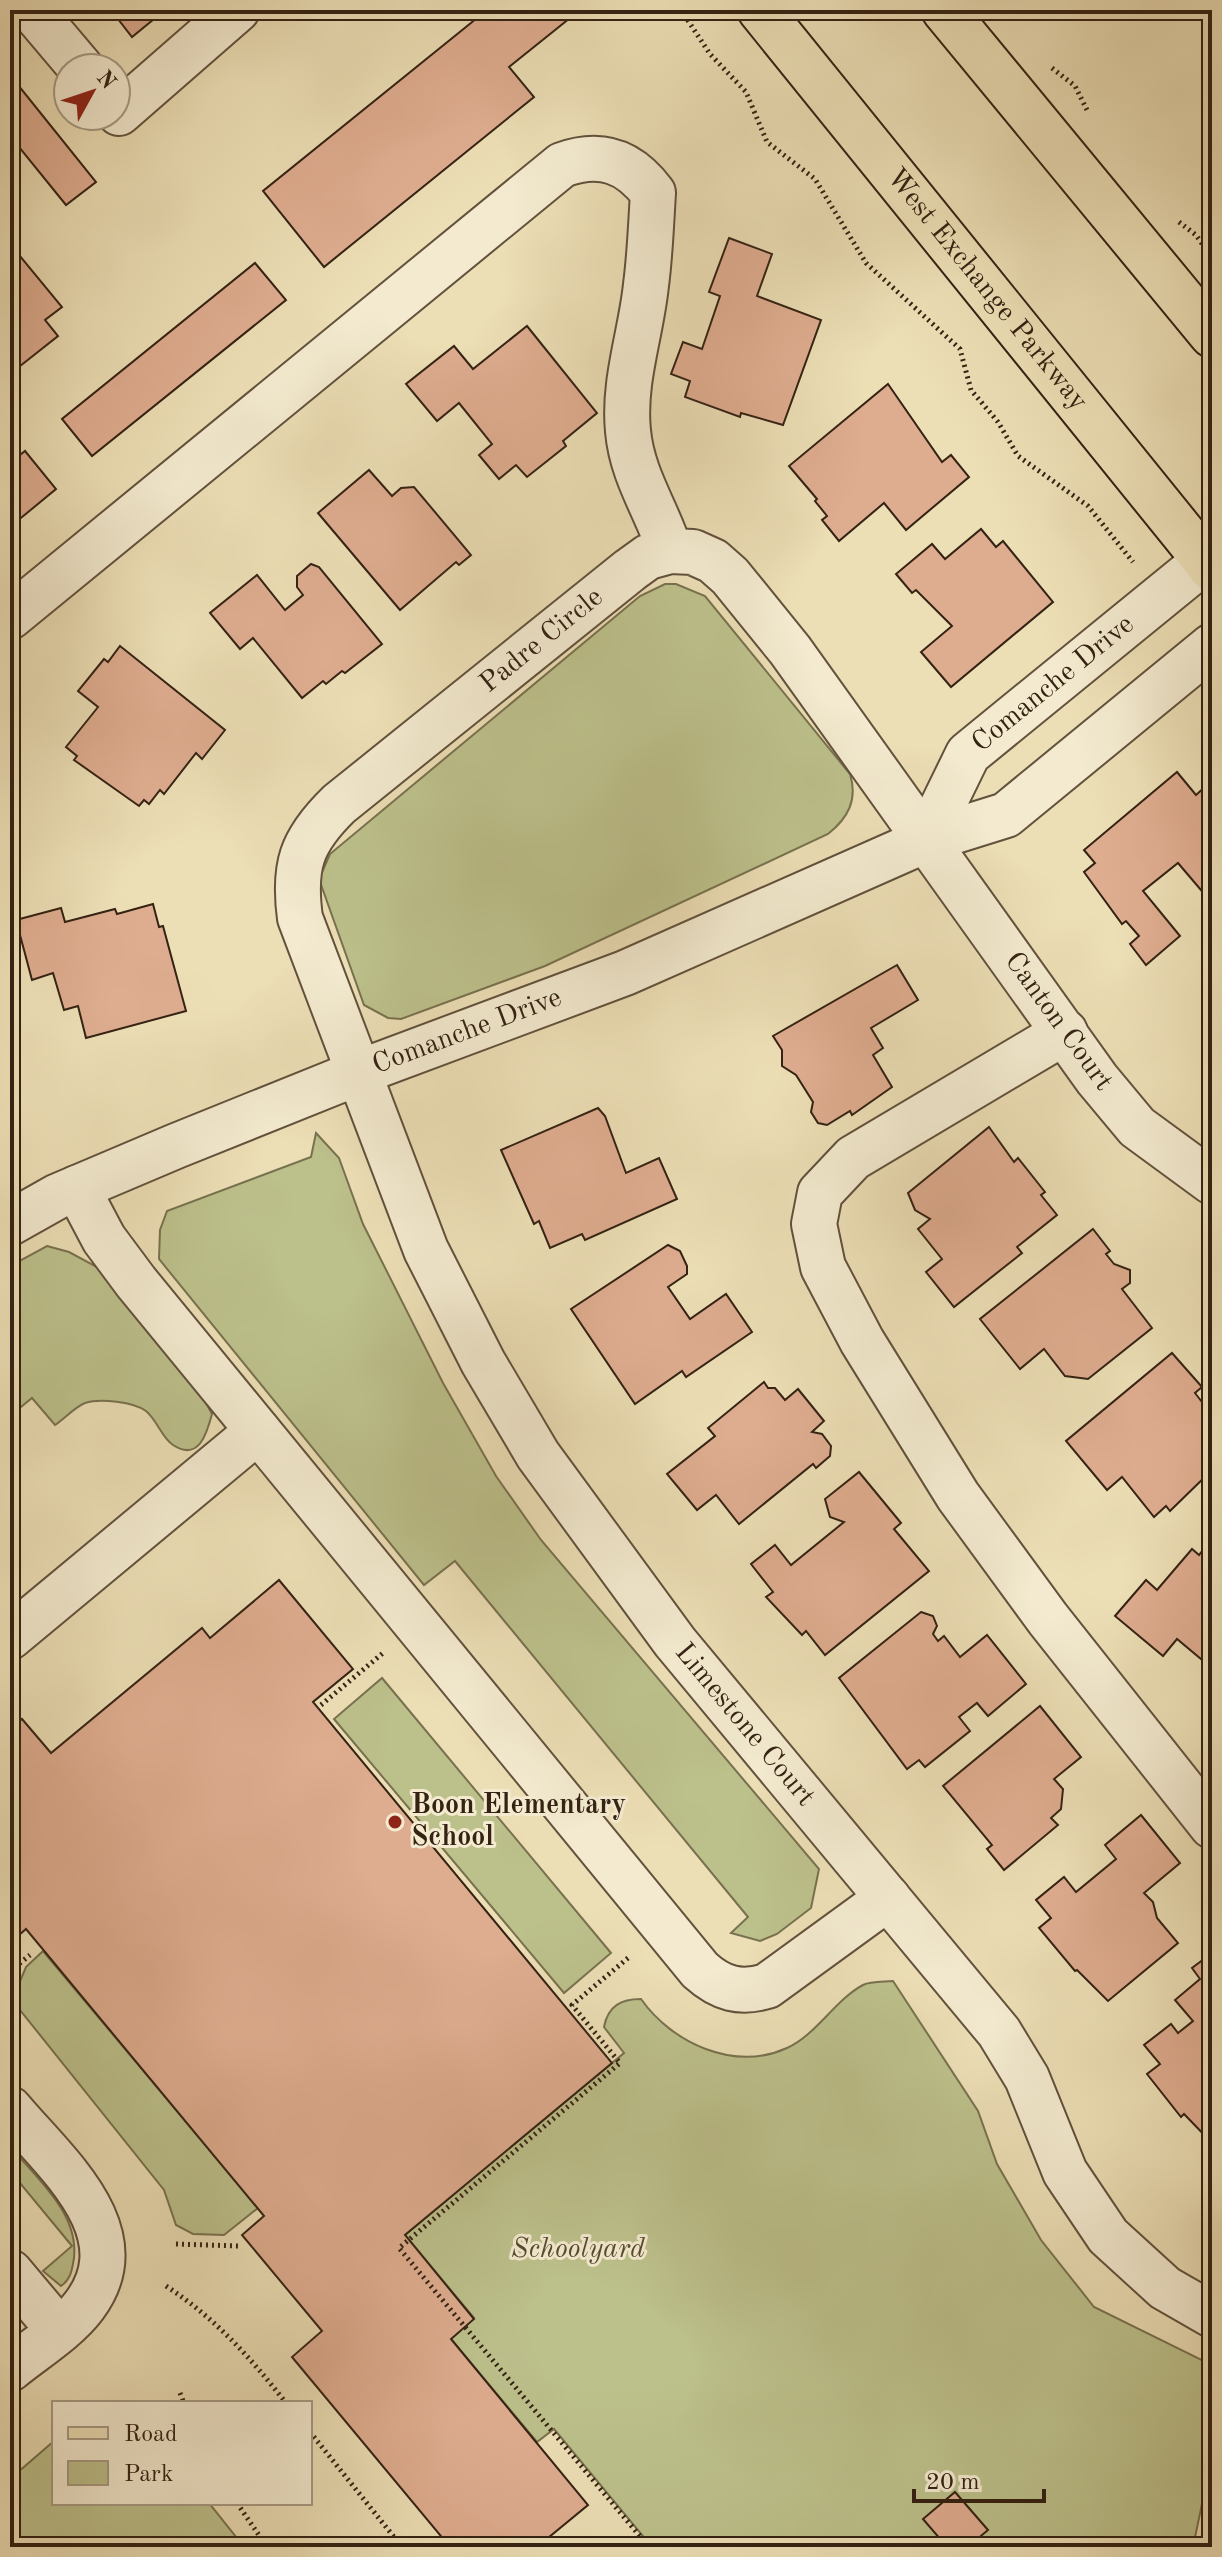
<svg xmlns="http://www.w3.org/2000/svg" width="1222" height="2557" font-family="'Old Standard TT',serif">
  <rect width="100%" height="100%" fill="#ecdeb5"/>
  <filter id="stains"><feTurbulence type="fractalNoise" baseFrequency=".0025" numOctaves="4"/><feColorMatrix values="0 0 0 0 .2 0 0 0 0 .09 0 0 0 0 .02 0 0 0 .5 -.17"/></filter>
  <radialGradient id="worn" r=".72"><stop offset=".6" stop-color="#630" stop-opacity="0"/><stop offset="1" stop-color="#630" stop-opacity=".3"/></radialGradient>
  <g fill="#bcc08b" stroke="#78714f" stroke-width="2">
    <path d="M665,584H676L705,596L850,774C858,800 848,818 828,834L545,966L401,1019L388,1018L364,1005L319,879L330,854L640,596Z"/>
    <path d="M316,1133L339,1158L363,1224L443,1383L496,1476L541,1540L819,1869L811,1908L777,1934L760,1941L731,1933L748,1917L455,1561L424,1585L159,1259L160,1230L167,1211L311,1157Z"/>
    <path d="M47,1246L69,1252L97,1267L199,1390L212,1414C207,1433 199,1462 173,1445C162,1438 157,1420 146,1411C134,1402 100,1398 85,1403C75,1407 64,1419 55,1425L32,1398L10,1416V1266Z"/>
    <path d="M382,1678L611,1953L564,1993L334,1719Z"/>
    <path d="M43,1951L258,2208L224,2235L193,2234L176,2225L164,2190L12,2000L26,1967Z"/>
    <path d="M893,1981L978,2111L997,2164L1041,2240L1094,2307L1212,2365V2456L1193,2547H652L554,2429L537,2442L451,2339L474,2318L405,2235L624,2053L604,2027C608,2006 621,1999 641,1999C672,2043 734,2072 787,2048C816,2035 835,2000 863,1985C871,1981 884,1982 893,1981Z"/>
    <path d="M10,2146C37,2179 79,2213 74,2258C72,2270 71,2279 61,2286L43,2271L72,2246L10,2171Z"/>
    <path d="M54,2441V2503H209L244,2547H10V2479Z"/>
  </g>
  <g fill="#deac8f" stroke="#342213" stroke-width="2">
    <path d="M111,10H165L132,37Z"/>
    <path d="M487,10H580L509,67L534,97L324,267L263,191Z"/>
    <path d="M10,75L96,182L66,205L10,136Z"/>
    <path d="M729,238L772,254L757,296L821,320L783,425L741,413L740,417L685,397L690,381L671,374L683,342L702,349L720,296L709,292Z"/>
    <path d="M10,244L62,307L45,320L58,336L10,374Z"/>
    <path d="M255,263L286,300L92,456L62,419Z"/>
    <path d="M527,326L597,413L563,441L566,446L527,477L516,465L499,479L479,455L492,444L459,403L437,421L406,384L454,346L473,369Z"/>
    <path d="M888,384L942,462L951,455L969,477L906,530L884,503L839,541L822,520L827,516L815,501L817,499L789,466Z"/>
    <path d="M25,451L56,489L10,527V463Z"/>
    <path d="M369,470L392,496L401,488L414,487L471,555L459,565L456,562L400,610L318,513Z"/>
    <path d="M981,529L996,547L1003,541L1053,602L951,687L921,652L952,626L916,590L912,593L896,574L932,544L945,559Z"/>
    <path d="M311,564L319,567L382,644L345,673L342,671L326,684L323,681L302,698L253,638L240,649L210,613L257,575L285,610L303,595L297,587V576Z"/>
    <path d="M120,646L225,730L202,759L196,753L164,794L160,790L149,804L144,800L139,806L74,760L77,756L66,747L98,707L78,691L104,659L108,662Z"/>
    <path d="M1177,772L1196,795L1207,785L1212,792V903L1178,863L1143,891L1180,936L1146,965L1130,944L1139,936L1126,921L1122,924L1084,872L1095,863L1084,850Z"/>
    <path d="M153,904L159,927L163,926L186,1011L86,1038L78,1006L64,1010L53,973L32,980L16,920L61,908L65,922L115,909L117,914Z"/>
    <path d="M897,965L918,1000L871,1028L883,1048L873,1055L892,1087L852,1115L850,1111L827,1125L818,1123L811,1112L813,1102L796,1075L782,1066V1050L773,1036Z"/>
    <path d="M598,1108L605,1116L626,1173L659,1158L677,1199L585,1240L582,1234L550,1248L539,1221L534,1224L501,1150Z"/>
    <path d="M989,1127L1014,1162L1018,1158L1045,1192L1041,1195L1057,1215L1017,1247L1022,1253L954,1307L926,1272L942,1259L918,1229L930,1219L915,1210L908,1193Z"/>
    <path d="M1093,1229L1110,1251L1106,1254L1114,1264L1130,1270V1283L1122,1289L1152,1328L1088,1379L1065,1376L1044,1349L1020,1369L980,1319Z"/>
    <path d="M668,1245L680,1251L687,1266V1274L668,1287L690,1319L726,1294L752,1332L686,1377L682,1371L635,1404L571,1309Z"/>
    <path d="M1172,1353L1202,1387L1195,1393L1212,1415V1470L1170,1511L1166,1506L1154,1517L1122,1477L1107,1490L1066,1441Z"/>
    <path d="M764,1382L768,1388H775L785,1400L798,1389L824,1421L812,1432L822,1434L831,1446L830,1456L816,1468L813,1464L739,1524L716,1495L697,1510L667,1474L715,1436L708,1428Z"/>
    <path d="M859,1472L901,1523L894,1529L929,1571L825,1655L806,1631L802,1635L766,1597L773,1592L751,1564L775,1545L791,1565L844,1522L830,1517L825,1499Z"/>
    <path d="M1212,1538V1658L1207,1664L1177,1639L1163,1656L1115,1616L1146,1580L1157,1590L1192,1549L1199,1555Z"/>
    <path d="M279,1580L353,1669L313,1702L612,2063L405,2235L474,2319L451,2339L588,2505L537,2547H450L292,2357L322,2331L242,2235L264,2216L26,1929L19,1935L10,1924V1802L18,1795L10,1786V1729L22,1719L51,1753L202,1628L210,1638Z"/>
    <path d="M921,1612L933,1616L937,1626L933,1634L938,1641L944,1636L960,1657L987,1635L1026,1684L988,1716L977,1703L959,1717L970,1731L925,1767L919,1760L907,1769L839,1678Z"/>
    <path d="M1040,1706L1081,1757L1054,1779L1063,1789L1061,1809L1051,1818L1058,1825L1004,1870L987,1849L992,1845L943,1786Z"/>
    <path d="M1141,1815L1180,1863L1144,1893L1153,1902L1157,1918L1178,1943L1108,2001L1077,1970L1075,1971L1039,1928L1051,1918L1036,1900L1064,1877L1076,1892L1116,1859L1105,1845Z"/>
    <path d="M1212,1953V2143L1184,2114L1181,2117L1147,2074L1160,2064L1144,2045L1171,2024L1178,2033L1193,2021L1175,2000L1200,1979L1192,1968Z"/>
    <path d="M955,2492L988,2530L968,2547H947L923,2519Z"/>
  </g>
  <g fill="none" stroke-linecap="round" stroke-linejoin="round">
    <defs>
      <g id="minor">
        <path d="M32,10L81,68"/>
        <path d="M116,110L119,113L237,10"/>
        <path d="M10,617L562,165C601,151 629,161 653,193C651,224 650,255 646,285C641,334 623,381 628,431C632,476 657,510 670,551"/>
        <path id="s1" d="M926,840L968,754L1212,555"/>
        <path d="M1065,1032L853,1158L820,1193L814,1224L823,1267L862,1341L958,1496L1048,1619L1212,1826"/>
        <path id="s2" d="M1212,1182L1137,1127L1097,1079L790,650L730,576L713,561L693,552L670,551L648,557L630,570L339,804C301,841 293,866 300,918L426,1250L483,1362L538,1455L675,1642L999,2032L1027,2078L1065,2172L1108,2236L1165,2288L1212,2315"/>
        <path d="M77,1188L104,1239L136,1282L700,1970C721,1989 740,1994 767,1986L888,1898"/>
        <path id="s3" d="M10,1223L58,1196L176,1146L360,1072L625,973L926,840L1006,815L1212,646"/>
        <path d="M10,1637L258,1431"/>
        <path d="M10,2109C55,2163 140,2232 84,2306C66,2330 33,2350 10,2369"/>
        <path d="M10,2272L58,2329"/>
      </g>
      <g id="major">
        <path id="s4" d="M760,10L1212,569"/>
        <path d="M944,10L1212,335"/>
      </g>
    </defs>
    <use href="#minor" stroke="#62513c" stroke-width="48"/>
    <use href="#major" stroke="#342213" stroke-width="48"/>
    <g stroke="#342213" stroke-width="5" stroke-dasharray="2 4" stroke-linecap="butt">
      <path d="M681,10L710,54L746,92L767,142L815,179L866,263L960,349L971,390L998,422L1018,456L1088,506L1133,562"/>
      <path d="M1052,68L1075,86L1088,112"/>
      <path d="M1179,222L1196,235L1212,258"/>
      <path d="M321,1705L383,1653"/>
      <path d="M628,1958L572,2005L620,2063L399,2248L649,2547"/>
      <path d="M10,1971L30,1955"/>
      <path d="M176,2244L239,2246"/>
      <path d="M166,2286C215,2318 250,2357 286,2403"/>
      <path d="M180,2393L184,2403"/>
      <path d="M310,2432L402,2547"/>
      <path d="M237,2503L267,2547"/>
    </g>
    <use href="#minor" stroke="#f3eacf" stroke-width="44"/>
    <use href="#major" stroke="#ecdeb5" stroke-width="44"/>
  </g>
  <circle fill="#8f2418" stroke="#f3eacf" stroke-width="3" cx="395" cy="1822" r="8"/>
  <g text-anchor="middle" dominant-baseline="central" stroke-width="6" stroke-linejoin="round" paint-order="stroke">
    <g font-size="28" fill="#342213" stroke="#f3eacf">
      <text stroke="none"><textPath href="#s4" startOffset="360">West Exchange Parkway</textPath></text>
      <text transform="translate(542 641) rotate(-39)">Padre Circle</text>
      <text stroke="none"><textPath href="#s1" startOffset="206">Comanche Drive</textPath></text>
      <text transform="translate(1058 1022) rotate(54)">Canton Court</text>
      <text stroke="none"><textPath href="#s3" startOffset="496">Comanche Drive</textPath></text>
      <text stroke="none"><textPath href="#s2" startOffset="2320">Limestone Court</textPath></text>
    </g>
    <g font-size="28" font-weight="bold" fill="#342213" stroke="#f3eacf" text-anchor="start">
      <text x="411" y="1806">Boon Elementary<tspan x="411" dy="32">School</tspan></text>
    </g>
    <g font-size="28" font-style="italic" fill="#564a31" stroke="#f3eacf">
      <text x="578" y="2250">Schoolyard</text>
    </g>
  </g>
  <rect width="1222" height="2557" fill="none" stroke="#ecdeb5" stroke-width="40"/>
  <rect x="12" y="12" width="1198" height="2533" fill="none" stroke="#342213" stroke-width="4"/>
  <rect x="20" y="20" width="1182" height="2517" fill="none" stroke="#342213" stroke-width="2"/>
  <rect x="52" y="2401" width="260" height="104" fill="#f3eacf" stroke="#a79a84" stroke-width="2"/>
  <rect x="68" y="2427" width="40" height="12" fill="#ecdeb5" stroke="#a79a84" stroke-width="2"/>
  <text x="124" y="2441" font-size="24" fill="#342213">Road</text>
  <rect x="68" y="2461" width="40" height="24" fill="#bcc08b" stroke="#a79a84" stroke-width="2"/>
  <text x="124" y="2481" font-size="24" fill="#342213">Park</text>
  <g transform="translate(92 92) rotate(50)"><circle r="38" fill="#f3eacf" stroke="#a79a84" stroke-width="2"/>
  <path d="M0-6L14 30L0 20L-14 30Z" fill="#8f2418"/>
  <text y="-12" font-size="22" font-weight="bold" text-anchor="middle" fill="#342213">N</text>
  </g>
  <path d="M914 2489v12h130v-12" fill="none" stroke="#342213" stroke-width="4"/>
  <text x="926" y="2489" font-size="24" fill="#342213" stroke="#f3eacf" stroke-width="6" paint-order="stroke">20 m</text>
  <rect width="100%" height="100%" filter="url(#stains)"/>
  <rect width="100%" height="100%" fill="url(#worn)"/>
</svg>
